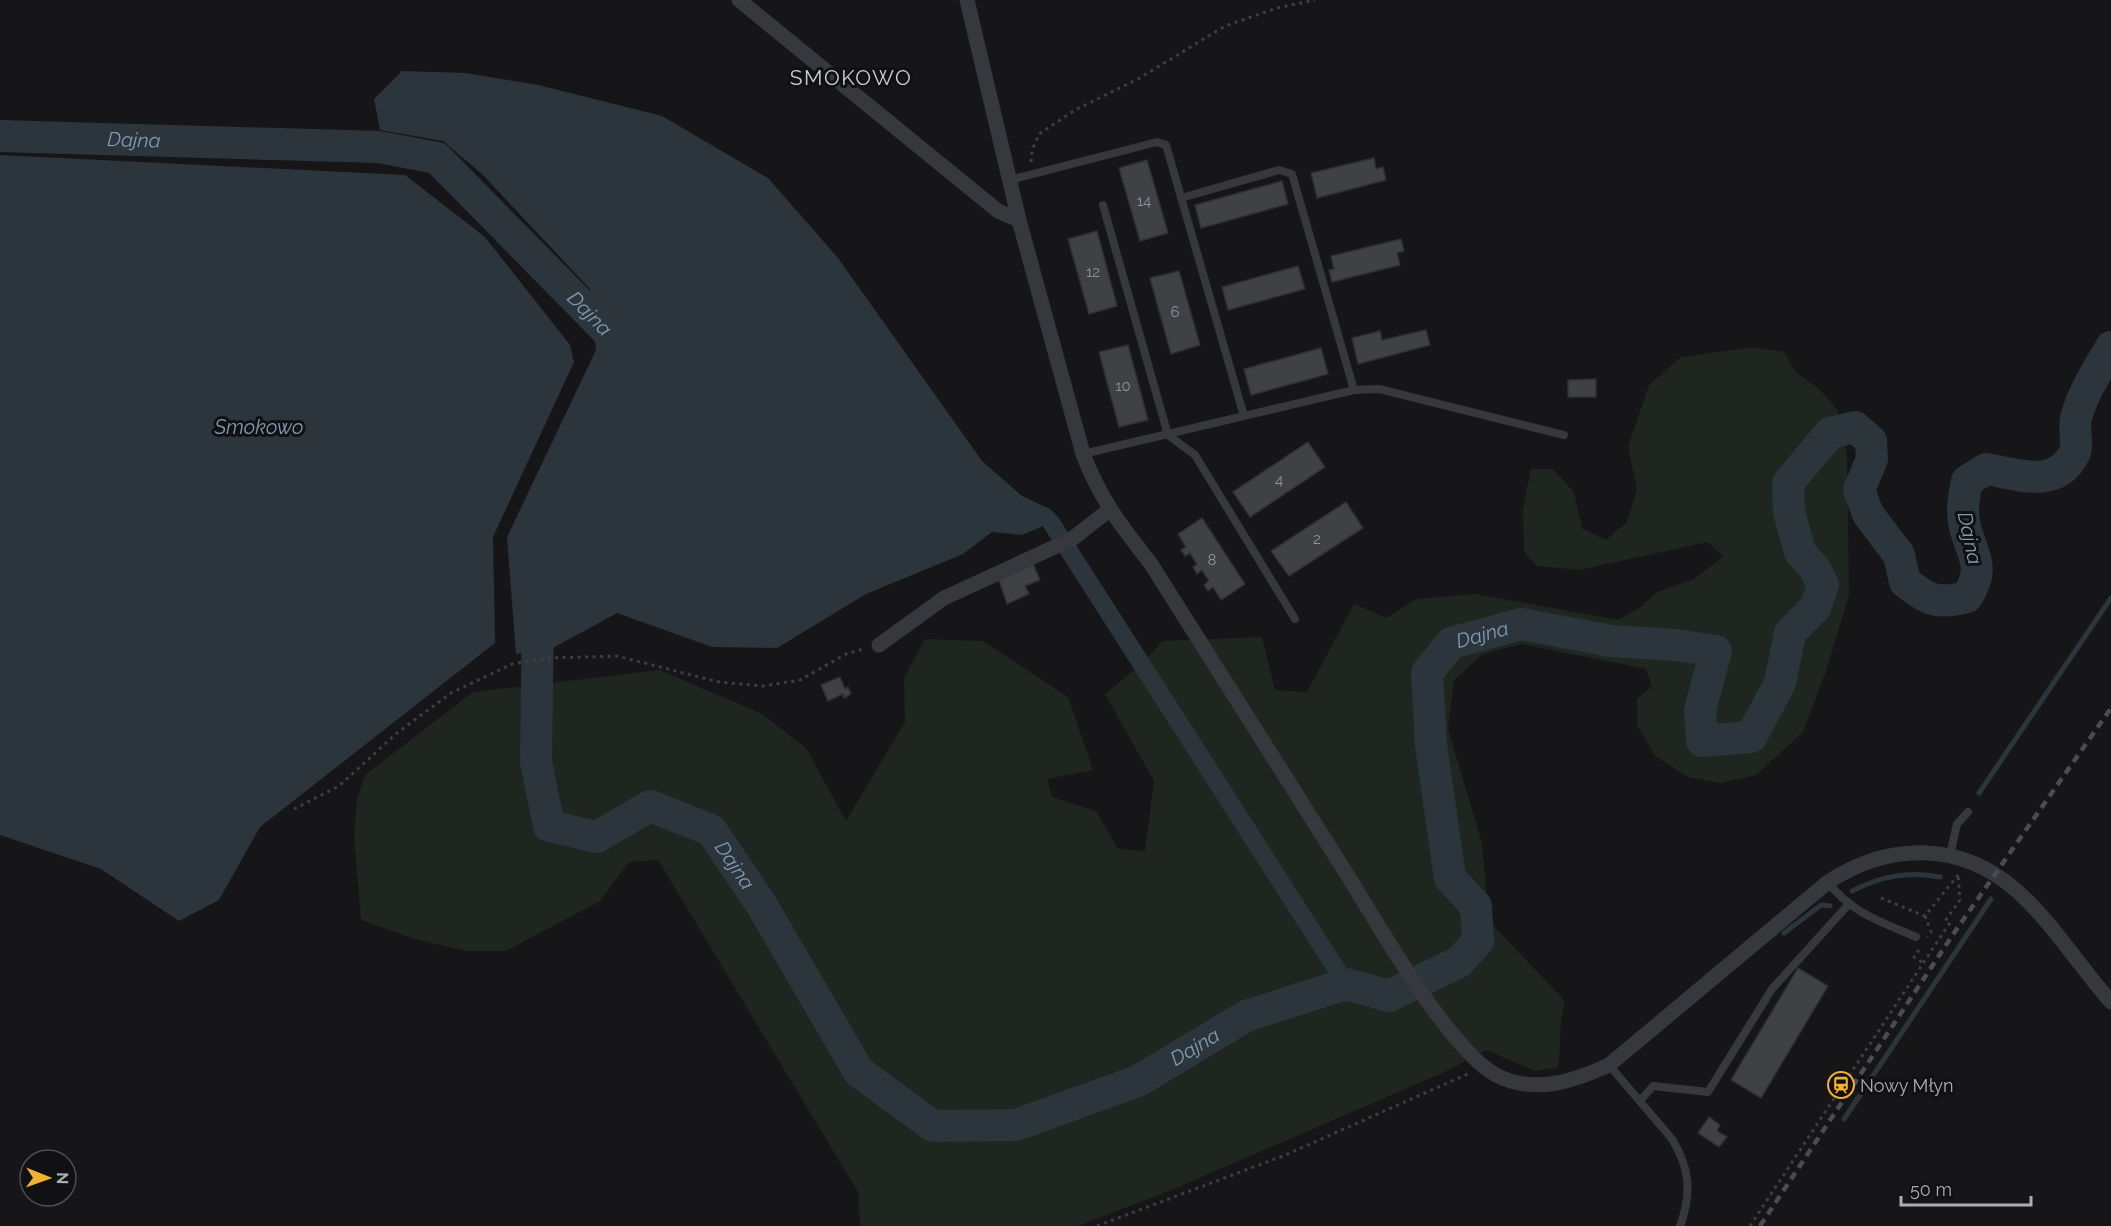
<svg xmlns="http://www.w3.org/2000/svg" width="2111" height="1226" font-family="Raleway,sans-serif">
  <rect width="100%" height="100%" fill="#161618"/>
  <path fill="#1e261f" d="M1753,347L1784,352L1796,372L1819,389L1837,409L1847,455L1849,595L1826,671L1803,732L1756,775L1721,783L1688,777L1655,756L1637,725V699L1652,686L1646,669L1522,644L1483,654L1454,680L1448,729L1482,843L1489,921L1565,1001C1558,1024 1562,1043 1558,1067L1535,1071L1486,1050L1449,1070L1174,1189L1078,1226H860L858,1192L658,860L629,862L600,901L506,951H466L415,939L361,920L354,836L357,800L365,775L473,692L660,670L762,714L806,748L846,821L905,722L904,678L925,639L983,641L1068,697L1093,770L1047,779L1052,797L1096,811L1118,849L1145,851L1154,781L1105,694L1143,663L1162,641L1262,637L1275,690L1307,692L1354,604L1387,618L1416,599L1476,594L1618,620L1641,607L1657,592L1694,579L1723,557L1708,542L1579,570L1537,566L1524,552L1523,509L1531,469H1553L1574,492L1582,528L1606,540L1627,522L1637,490L1628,447L1649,385L1681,357Z"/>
  <g fill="#2c353c">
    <path d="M402,71L465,73L538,85L662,116L768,178L838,258L982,461L1022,496L1050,509L1060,519L1022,535L992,532L963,554L866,594L777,648L712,647L617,613L551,649L516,654L507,537L596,350L590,289L482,174L443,141L380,130L374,99Z"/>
    <path d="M0,155L405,175L485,237L570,345L574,362L493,537L495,643L260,827L219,900L179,921L101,869L0,835Z"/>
  </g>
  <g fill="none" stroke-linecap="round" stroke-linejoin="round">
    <g stroke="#2c353c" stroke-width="5">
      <path d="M1979,793L2111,598"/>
      <path d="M1852,891C1881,876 1908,871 1940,877"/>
      <path d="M1784,933L1821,905L1830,906"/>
      <path d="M1844,1119L1991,899"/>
    </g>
    <path stroke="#2c353c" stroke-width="18" d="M1052,524L1346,984"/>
    <g stroke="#2c353c" stroke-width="32">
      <path id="s1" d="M0,136L379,147L437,158L615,339L613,351"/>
      <path id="s2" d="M538,610L536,762L549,826L597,837L650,806L711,830L761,904L859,1072L933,1126L1016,1125L1138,1081L1246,1016L1346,984L1389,996L1459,962L1478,941L1476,906L1450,878L1431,745L1427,673L1451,643L1521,624L1611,641L1676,645L1716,651L1700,710L1702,741L1751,737L1780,683L1790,633L1815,608L1823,585L1815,569L1800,552L1789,512L1788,483L1830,433L1855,427L1871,441L1872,459L1859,490L1868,514L1899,555L1905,582C1929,600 1937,605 1967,597C1986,566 1973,558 1965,527C1961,512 1964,496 1967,481L1986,469C2016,474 2056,490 2074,454C2079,444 2073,429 2076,418C2083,392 2098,370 2111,347"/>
    </g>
  </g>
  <g fill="#404145" stroke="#303034" stroke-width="1.5">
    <path d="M1374,158L1376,169L1383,167L1386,180L1317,198L1311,173Z"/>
    <path d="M1147,160L1168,233L1140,241L1119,168Z"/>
    <path d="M1282,181L1288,204L1201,228L1195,205Z"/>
    <path d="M1097,231L1117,306L1089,314L1068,239Z"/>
    <path d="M1401,239L1404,251L1397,253L1400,265L1332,282L1329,270L1334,269L1331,256Z"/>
    <path d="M1298,266L1305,289L1228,310L1222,287Z"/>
    <path d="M1179,271L1200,345L1171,354L1150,278Z"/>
    <path d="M1426,330L1430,345L1358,364L1352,338L1380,331L1382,340Z"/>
    <path d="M1128,345L1148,420L1119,427L1099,352Z"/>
    <path d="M1321,348L1328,374L1251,395L1244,369Z"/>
    <path d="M1596,379V397H1568V380Z"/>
    <path d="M1308,442L1325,467L1250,517L1233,492Z"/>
    <path d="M1346,502L1363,528L1289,576L1271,551Z"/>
    <path d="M1202,518L1245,584L1221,600L1213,587L1208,591L1204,585L1209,581L1202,570L1197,574L1193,567L1197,564L1190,553L1185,556L1181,550L1186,547L1178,534Z"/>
    <path d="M1033,564L1040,580L1025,586L1029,594L1007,604L999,580Z"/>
    <path d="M840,677L845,689L848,687L851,694L844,698L843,694L828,701L821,685Z"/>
    <path d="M1798,968L1828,986L1761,1098L1731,1080Z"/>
    <path d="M1709,1117L1720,1125L1717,1131L1727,1137L1719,1147L1698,1133Z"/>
  </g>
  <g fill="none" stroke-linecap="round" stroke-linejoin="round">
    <g stroke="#3d3f44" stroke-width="3" stroke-dasharray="3 4.5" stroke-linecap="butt">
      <path d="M1031,162L1032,150L1039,134L1075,110L1138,79L1225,26L1277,8L1315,0"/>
      <path d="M294,809L339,786L397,733L451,693L512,664L550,658L617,656L719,682L763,686L800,680L846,654L863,649"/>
      <path d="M1881,898L1925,916L1958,875"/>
      <path d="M1925,916L1931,932L1927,937"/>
      <path d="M1919,950L1914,957L1923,963"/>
      <path d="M1097,1226L1283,1156L1470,1073"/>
      <path d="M1750,1226L1949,924L1945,921L1960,900L1958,874"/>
    </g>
    <g stroke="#37383d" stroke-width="8">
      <path d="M1010,180L1157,142L1166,145L1244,416"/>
      <path d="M1181,198L1279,170L1292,174L1354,390"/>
      <path d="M1103,205L1168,435L1195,455L1295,619"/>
      <path d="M1083,454L1354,390L1379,389L1564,435"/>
      <path d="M1950,855L1957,824L1968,812"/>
      <path d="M1828,882C1851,913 1882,922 1916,937"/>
      <path d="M1609,1065L1672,1139C1690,1168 1692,1194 1680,1226"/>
      <path d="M1640,1101L1653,1086L1708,1092L1772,989L1848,905"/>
    </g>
    <g stroke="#37383d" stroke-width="15">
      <path d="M739,0L998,211L1019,220L1083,454C1100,499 1122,527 1151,564C1217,668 1282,772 1348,876C1378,925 1449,1049 1496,1075C1534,1095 1574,1081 1609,1065L1828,882C1889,842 1961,841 2017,891C2053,923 2079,966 2111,1002"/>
      <path d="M967,0L1019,220"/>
      <path d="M879,645L944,598L1072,539L1109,510"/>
    </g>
    <path stroke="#4a4c52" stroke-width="4.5" stroke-dasharray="8 6" stroke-linecap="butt" d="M1760,1226L1954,933L2111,708"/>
  </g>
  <defs>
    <symbol id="station-ring" viewBox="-11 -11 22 22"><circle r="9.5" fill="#111113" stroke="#f2b134" stroke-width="1.5"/><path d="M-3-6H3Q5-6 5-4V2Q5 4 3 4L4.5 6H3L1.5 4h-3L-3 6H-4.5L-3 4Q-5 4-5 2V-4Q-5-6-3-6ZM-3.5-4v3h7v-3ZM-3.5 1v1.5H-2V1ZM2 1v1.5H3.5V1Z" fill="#f2b134"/></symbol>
  </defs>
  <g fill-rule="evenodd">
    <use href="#station-ring" x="1826" y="1070" width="30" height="30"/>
  </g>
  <g text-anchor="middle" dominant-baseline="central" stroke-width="6" stroke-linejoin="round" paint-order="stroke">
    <g font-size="15" fill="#8e929b">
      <text x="1144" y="201">14</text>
      <text x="1093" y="272">12</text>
      <text x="1175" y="312">6</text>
      <text x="1123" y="386">10</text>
      <text x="1279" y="480">4</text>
      <text x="1317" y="539">2</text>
      <text x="1212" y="560">8</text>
    </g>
    <g font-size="18" fill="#a8adb8" stroke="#111113" text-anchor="start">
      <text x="1860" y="1085">Nowy Młyn</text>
    </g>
    <g font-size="20" font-style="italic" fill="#7f9bb3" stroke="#111113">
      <text stroke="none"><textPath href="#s1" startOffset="134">Dajna</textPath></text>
      <text stroke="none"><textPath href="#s1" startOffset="656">Dajna</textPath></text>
      <text x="259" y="427">Smokowo</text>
      <text transform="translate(1970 538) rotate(78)">Dajna</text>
      <text stroke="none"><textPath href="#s2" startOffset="1714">Dajna</textPath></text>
      <text stroke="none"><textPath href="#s2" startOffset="436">Dajna</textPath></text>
      <text stroke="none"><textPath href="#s2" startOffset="1048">Dajna</textPath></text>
    </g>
    <g font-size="21" letter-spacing="1.5" fill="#c9ccd4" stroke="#111113">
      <text x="851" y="77">SMOKOWO</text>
    </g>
  </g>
  <g transform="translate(48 1178) rotate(91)"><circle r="28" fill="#111113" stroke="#4d4f55" stroke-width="1.5"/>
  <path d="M0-4.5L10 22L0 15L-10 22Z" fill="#f2b134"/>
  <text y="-9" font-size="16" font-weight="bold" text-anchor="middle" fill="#a8adb8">N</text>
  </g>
  <path d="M1901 1196v9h130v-9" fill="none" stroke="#a8adb8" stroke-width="3"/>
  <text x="1910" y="1196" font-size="18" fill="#a8adb8" stroke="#111113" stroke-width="4.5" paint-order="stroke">50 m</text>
</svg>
